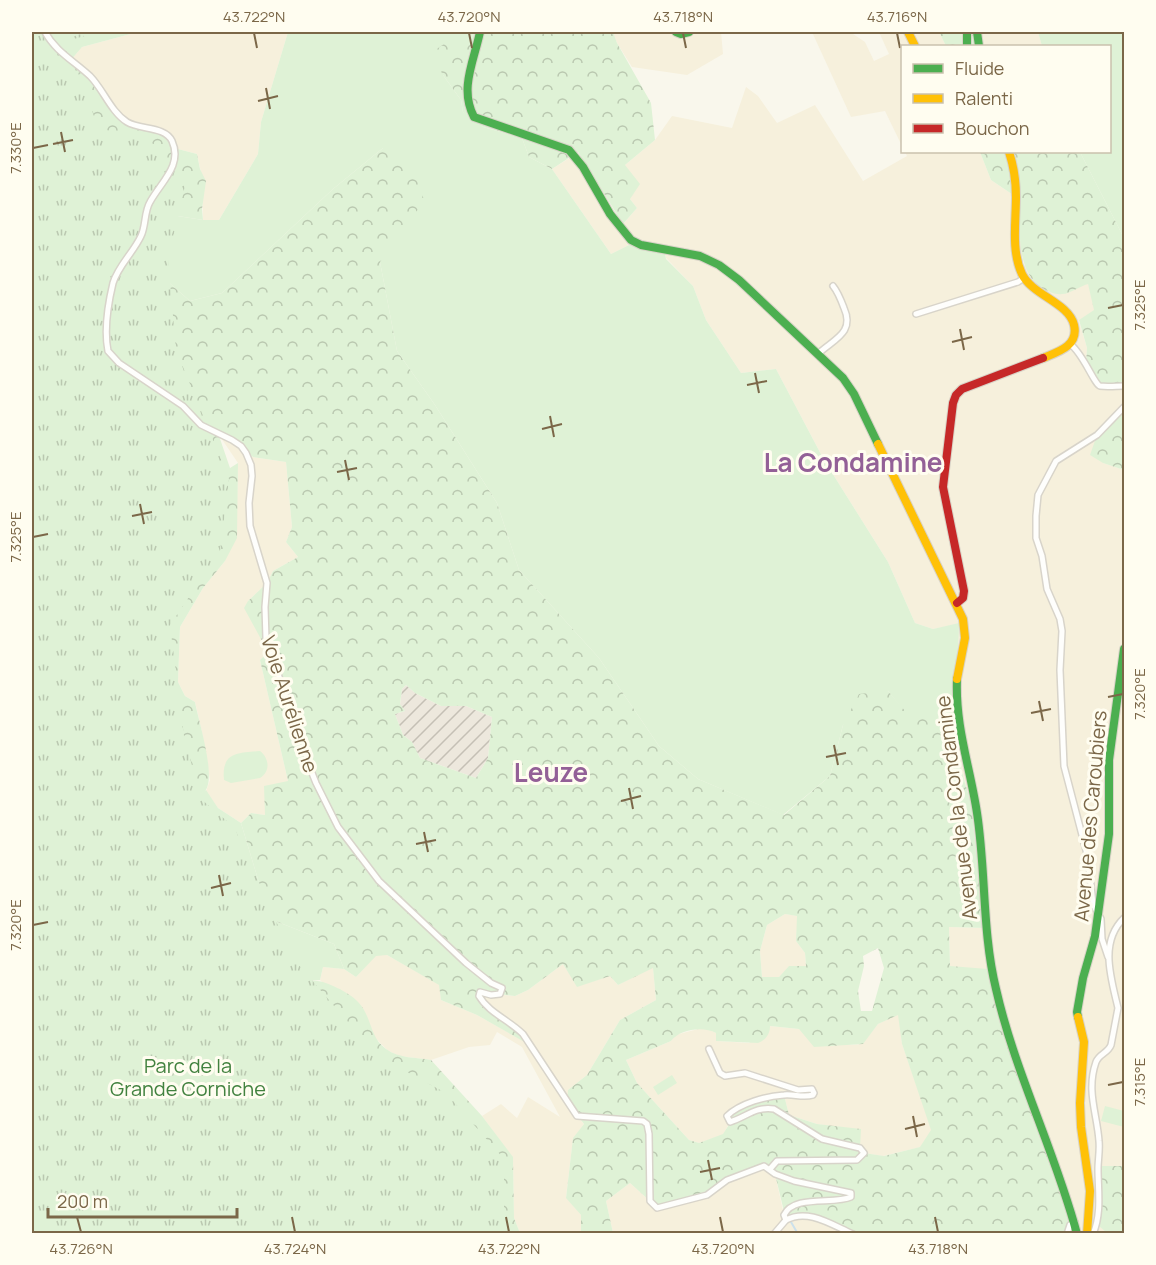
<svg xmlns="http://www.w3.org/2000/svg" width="1156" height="1265" font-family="Manrope,sans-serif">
  <defs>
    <pattern id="industrial-furrows" width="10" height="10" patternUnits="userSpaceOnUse" patternTransform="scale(1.5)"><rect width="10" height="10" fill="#ede8dd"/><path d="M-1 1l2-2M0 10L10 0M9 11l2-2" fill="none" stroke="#c5c0b5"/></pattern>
    <pattern id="forest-crowns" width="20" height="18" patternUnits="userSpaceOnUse" patternTransform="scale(1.5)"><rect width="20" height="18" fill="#dff2d6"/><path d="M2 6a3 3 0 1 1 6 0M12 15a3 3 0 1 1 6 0" fill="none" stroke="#bac8b0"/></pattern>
    <pattern id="park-tufts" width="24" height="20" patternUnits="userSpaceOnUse" patternTransform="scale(1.5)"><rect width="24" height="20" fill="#dff2d6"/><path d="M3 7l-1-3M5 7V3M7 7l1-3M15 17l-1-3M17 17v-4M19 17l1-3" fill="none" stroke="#bac8b0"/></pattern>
  </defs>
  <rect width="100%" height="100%" fill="#f9f7ec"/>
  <g fill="#f6f0dc">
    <path d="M138,32H288L261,122L258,154L219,220H203L202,177L197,154L174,148L124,120L70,61L82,47Z"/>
    <path d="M615,32H721L723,54L687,75L632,67L617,43L613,33Z"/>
    <path d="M812,32H850L865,42L874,61L889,54L879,32H939L946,46H902V146L885,111L851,117Z"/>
    <path d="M980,32H1038L1042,46H979Z"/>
    <path d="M746,87L758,96L777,123L815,105L863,181L907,156L905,152H980L991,180L1019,199L1023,264L1063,294L1088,283L1095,310L1079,321L1087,348L1086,363L1124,387V407L1103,463L1124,470V1166H1099V1225L1107,1233H1065L1070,1218L995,1003L950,966L949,927L985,928L971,803L959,763L954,712L953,687L959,624L933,629L915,623L888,562L824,460L776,369L741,373L706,320L693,286L666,258L665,254L641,249L631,244L611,254L552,169L571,157L583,174L597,201L618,230L637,208L630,199L625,165L655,140L672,116L732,128Z"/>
    <path d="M217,432L253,457L286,462L292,527L286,542L298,557L273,571L267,583L248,601L268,652L260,660L288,781L265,815L251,813L241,823L218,808L206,791L210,780L202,732L195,702L185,696L178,682L180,627L203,588L225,561L237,499L238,463Z"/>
    <path d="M785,914L798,916L796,941L805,953L806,967L790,966L779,977H762L760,951L767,925Z"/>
    <path d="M376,955H387L440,985L441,1000L477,1015L527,1043L487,1007L479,993L515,996L528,990L563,964L577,986L610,976L618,985L653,967L656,1000L620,1020L587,1075L568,1090L577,1116L584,1124L573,1139L566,1197L581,1215V1233H520L514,1218L513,1158L482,1116L501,1104L517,1118L528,1097L560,1117L522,1047L497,1032L490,1045L469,1047L431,1060L399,1056L387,1050L320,980L323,967L344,969L356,977Z"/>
    <path d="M899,1014L902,1044L932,1130L921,1147L883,1156L864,1153L860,1148V1130L817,1124L789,1115L784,1095L730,1122L723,1135L699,1143L689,1140L637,1083L626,1060L671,1041L675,1035L702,1028L708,1029L716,1033V1041L749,1043L769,1026L799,1029L851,1045L862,1044L878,1024Z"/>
    <path d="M764,1166L775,1174L784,1215H805L861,1233H613L606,1201L630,1183L650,1201L655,1209L749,1170Z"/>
  </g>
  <path fill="url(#industrial-furrows)" d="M406,685L415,693L441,706H466L492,717L488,758L476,778L420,758L412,742L403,735L395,714L405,711L400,705L402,689Z"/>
  <g fill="#dff2d6">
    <path d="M45,32H138L82,47L70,61Z"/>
    <path d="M288,32H473L472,40L443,75L461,100L463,112L483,127L522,138L529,157L552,169L611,254L631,244L641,249L665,254L666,259L693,286L706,320L741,373L776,369L824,460L888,562L915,623L933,629L959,623C959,653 953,682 954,712H905L888,691L843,725L830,776L783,815L698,779L659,746L599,658L519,570L497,503L435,405L397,351L380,262L383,148L333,189L222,293L190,301L166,280L146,211L203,220H219L258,154L261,122Z"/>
    <path d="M1038,32H1124V238L1080,152H1110V46H1042Z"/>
    <path d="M260,751C269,758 271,771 260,778L231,783L224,780C221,752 238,753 260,751Z"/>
    <path d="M206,790L218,808L241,823L270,919L334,944L344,969L323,967L320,980L234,986L192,799Z"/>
    <path d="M672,1075L677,1083L658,1095L653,1087Z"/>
    <path d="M1105,1106L1124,1111V1127L1101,1121Z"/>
  </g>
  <g fill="url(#forest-crowns)" fill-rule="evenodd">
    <path d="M32,32L90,77L124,120L164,132L174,148L197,154L200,169L206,181L202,209L203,220L146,211L166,280L190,301L222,293L333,189L383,148L416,168L424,201L380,262L397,351L435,405L497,503L519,570L599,658L659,746L698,779L784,815L830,776L843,725L859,694L888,691L906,712H954L959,763L971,803L985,928L949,927L950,966L988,969L1001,1023L1070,1218L1065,1233L861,1234L805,1215L786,1220L775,1174L764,1166L749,1170L707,1195L654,1209L650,1201L630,1183L606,1201L613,1233H581V1215L566,1198L573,1138L584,1124L567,1102L568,1090L587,1075L620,1020L656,1000L653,968L618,985L610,976L577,987L563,964L528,990L515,996L482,992L479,996L514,1025L528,1044L477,1015L441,1000L439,985L387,955L376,956L356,977L344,969L334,944L270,919L241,823L251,813L265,815L264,786L288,781L260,660L268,652L244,608L248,601L267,583L273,571L298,557L286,542L292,527L286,462L253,457L233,441L218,433L230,468L238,463L237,538L225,561L203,588L180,627L178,682L185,696L195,702C198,719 217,778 205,791C202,794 196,796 192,799L234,986C250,985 312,978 323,982C337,987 357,996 364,1010C372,1024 372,1039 386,1049C400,1059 416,1057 431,1060L482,1116L513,1157L514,1218L520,1233H32ZM406,685L415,693L441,706H466L492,717L488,758L476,778L420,758L412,742L403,735L395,714L405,711L400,704L402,689ZM785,914L797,916L796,941L805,953L806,966H789L779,977H762L760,951L767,925ZM878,948L884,968L872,1011H861L858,991L864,966L863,956ZM898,1015L902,1044L931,1130L920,1147L884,1156L864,1153L860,1148L861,1129L817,1124L789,1115L784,1095L749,1104L727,1116L730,1123L723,1134L699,1143L689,1140L637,1083L626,1060L671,1041C680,1029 703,1026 716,1033V1041L758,1043C766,1040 770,1034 770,1026L799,1029L814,1047L863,1044L878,1024Z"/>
    <path d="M473,32H613L617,43L651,103L655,140L625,165L640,184L630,199L637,208L623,224L578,152L552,169L529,157L522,138L483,127L470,121L463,112L461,100L443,75L431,53L454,37L472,39Z"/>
    <path d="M939,32H980L979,46H946Z"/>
    <path d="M980,152H1080L1124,238V387L1101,386L1086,363L1087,348L1079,320L1094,310L1088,284C1080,286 1070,294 1062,294C1056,295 1049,292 1044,289C1014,272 1021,229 1019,199L991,180Z"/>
    <path d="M1124,407V470L1103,463L1090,455L1097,435Z"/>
    <path d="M1098,1166H1124V1232L1123,1233H1107L1099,1226Z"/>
  </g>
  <path fill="url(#park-tufts)" d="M32,32H100L66,41L99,128L152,143L187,177L168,259L176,350L229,479L220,551L170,625L184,736L201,799L234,827L292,957L377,1056L446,1093L504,1159V1219L508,1233H32Z"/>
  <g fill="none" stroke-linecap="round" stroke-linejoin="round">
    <path stroke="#cce1eb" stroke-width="2" d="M791,1222L798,1234"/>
    <defs>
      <g id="street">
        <path d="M45,32C56,52 74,61 90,76C103,89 111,112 127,122C140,130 165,126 172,141C183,165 161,182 150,202C144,212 146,226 141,236C133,253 118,266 113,283C108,304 104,331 108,351L119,363L183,406L201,425L232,440L241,446L246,453L251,465L252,476L249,503L250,526L267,583L265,607L266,639L297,729L304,742L308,763L316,783L338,827L379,881L466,963L491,983L502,988L500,994L491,995L480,992L479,996C489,1013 509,1020 523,1034L577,1116L643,1121L647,1124L649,1134L650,1201L657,1208L707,1195L727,1180L764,1166L775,1174L794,1181L851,1193V1197C834,1205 794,1194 784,1215L786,1220C808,1208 832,1225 853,1234"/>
        <path d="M916,314L1018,282L1024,278"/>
        <path d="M1070,344C1083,353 1094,384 1100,386C1107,387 1117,386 1124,386"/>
        <path d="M818,354C834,339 855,333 844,308C841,300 838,292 833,286"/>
        <path d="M1108,957L1102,939L1101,919L1093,904L1088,858L1064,766L1060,670L1062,631L1060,619L1047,589L1042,556L1036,538V516L1038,495L1056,461L1097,435L1124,407"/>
        <path d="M709,1049L720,1073L725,1076L745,1073L798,1090L812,1089L814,1093L813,1095C803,1098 794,1094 784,1095C767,1096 740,1103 727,1116L730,1122C746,1117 756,1106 774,1109L822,1139L860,1148L864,1153L857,1160L777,1161L770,1169"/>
        <path d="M774,1234L786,1220"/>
        <path d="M1067,1234L1070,1225L1075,1222"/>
        <path d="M1093,1234C1102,1213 1098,1190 1098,1169C1098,1160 1100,1150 1099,1141C1097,1113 1086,1091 1096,1062C1099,1054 1108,1053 1111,1045L1118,1008C1111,978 1099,942 1124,918"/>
      </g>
      <g id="fast">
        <path d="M480,32C474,61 459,89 474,117L569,150L583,167L610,214L631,240L641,245L700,256L719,265L739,280L843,378L854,394L878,444"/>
        <path d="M676,32L681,34L689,32"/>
        <path d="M967,32V46"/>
        <path d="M977,32L979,46"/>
        <path d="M957,679C955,726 970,767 977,813C986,871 982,932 996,989C1015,1073 1055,1151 1077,1234"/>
        <path d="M1078,1017L1077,1012L1083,978L1095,936L1109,834V760L1124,649"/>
      </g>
      <g id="slow">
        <path d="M908,32L915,46"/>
        <path d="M1009,152C1014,167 1016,181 1016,197C1016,221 1011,251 1022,274C1032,295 1069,303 1074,325C1079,346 1058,352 1043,358"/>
        <path d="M878,444L963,619L965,638L957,679"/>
        <path d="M1078,1017L1084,1042L1080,1103L1081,1127L1090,1191L1087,1234"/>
      </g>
      <path id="jam" d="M957,603L963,598L964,591L943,487L953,403L956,395L962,389L1043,358"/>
    </defs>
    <use href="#street" stroke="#d8d4ca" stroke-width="8"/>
    <use href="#fast" stroke="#d8d3c7" stroke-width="10"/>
    <use href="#slow" stroke="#d8d3c7" stroke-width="10"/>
    <use href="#jam" stroke="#d8d3c7" stroke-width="10"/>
    <use href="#street" stroke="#fefefc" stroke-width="5"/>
    <use href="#fast" stroke="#4caf50" stroke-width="8"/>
    <use href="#slow" stroke="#ffc107" stroke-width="8"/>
    <use href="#jam" stroke="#c62828" stroke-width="8"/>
  </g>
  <path fill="none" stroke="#7b6748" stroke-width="2" d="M254,33L257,48M469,33L472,48M683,33L686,48M897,33L900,48M266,88L270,109M258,101L278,96M61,132L65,152M53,144L73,140M33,148L48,145M1108,308L1123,305M960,329L964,350M952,342L972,337M755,373L759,393M747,385L767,381M550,416L554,437M542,429L562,424M345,460L349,480M337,472L357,468M140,504L144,524M132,516L152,512M33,537L48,534M1108,697L1123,694M1039,701L1043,721M1031,713L1051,709M834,745L838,765M826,757L846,753M629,788L633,809M621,801L641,796M424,832L428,852M416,844L436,840M219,875L223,896M211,888L231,883M33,925L48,922M1108,1085L1123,1082M913,1116L917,1137M905,1129L925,1124M708,1160L712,1180M700,1172L720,1168M77,1217L81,1232M292,1217L295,1232M506,1217L509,1232M720,1217L723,1232M935,1217L938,1232"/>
  <g text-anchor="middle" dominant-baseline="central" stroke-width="6" stroke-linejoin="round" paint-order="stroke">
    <g font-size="20" fill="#7b6748" stroke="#fffdf0">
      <text transform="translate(290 704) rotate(72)">Voie Aurélienne</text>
      <text transform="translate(956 808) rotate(-97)">Avenue de la Condamine</text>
      <text transform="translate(1090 816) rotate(-85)">Avenue des Caroubiers</text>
    </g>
    <g font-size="20" fill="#42823f" stroke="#fffdf0">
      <text x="188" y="1065">Parc de la<tspan x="188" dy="23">Grande Corniche</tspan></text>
    </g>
    <g font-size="26" font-weight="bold" fill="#936097" stroke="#fffdf0">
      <text x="853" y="462">La Condamine</text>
      <text x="551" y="772">Leuze</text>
    </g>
  </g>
  <rect width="1156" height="1265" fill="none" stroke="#fffdf0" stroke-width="66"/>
  <rect x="901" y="45" width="210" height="108" fill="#fffdf0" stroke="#cac1ad" stroke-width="1.5"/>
  <rect x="913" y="64" width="30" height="9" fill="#4caf50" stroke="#cac1ad" stroke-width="1.5"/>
  <text x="955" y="75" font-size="18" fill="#7b6748">Fluide</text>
  <rect x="913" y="94" width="30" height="9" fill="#ffc107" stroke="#cac1ad" stroke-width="1.5"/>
  <text x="955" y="105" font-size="18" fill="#7b6748">Ralenti</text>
  <rect x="913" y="124" width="30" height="9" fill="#c62828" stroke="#cac1ad" stroke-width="1.5"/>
  <text x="955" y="135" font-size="18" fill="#7b6748">Bouchon</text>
  <path d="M48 1208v9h189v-9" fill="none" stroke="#7b6748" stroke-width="3"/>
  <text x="57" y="1208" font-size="18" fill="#7b6748" stroke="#fffdf0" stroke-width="4.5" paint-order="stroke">200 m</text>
  <rect x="33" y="33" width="1090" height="1199" fill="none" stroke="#7b6748" stroke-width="2"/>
  <g font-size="15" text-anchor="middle" fill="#7b6748">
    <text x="254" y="22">43.722°N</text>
    <text x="469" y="22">43.720°N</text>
    <text x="683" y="22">43.718°N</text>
    <text x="897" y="22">43.716°N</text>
    <text transform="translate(16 148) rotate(-90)" y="5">7.330°E</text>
    <text transform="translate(1140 305) rotate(-90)" y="5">7.325°E</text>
    <text transform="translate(16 537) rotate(-90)" y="5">7.325°E</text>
    <text transform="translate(1140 694) rotate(-90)" y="5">7.320°E</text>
    <text transform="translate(16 925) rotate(-90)" y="5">7.320°E</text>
    <text transform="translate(1140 1082) rotate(-90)" y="5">7.315°E</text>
    <text x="81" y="1254">43.726°N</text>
    <text x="295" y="1254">43.724°N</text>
    <text x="509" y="1254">43.722°N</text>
    <text x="723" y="1254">43.720°N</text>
    <text x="938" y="1254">43.718°N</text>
  </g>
</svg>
